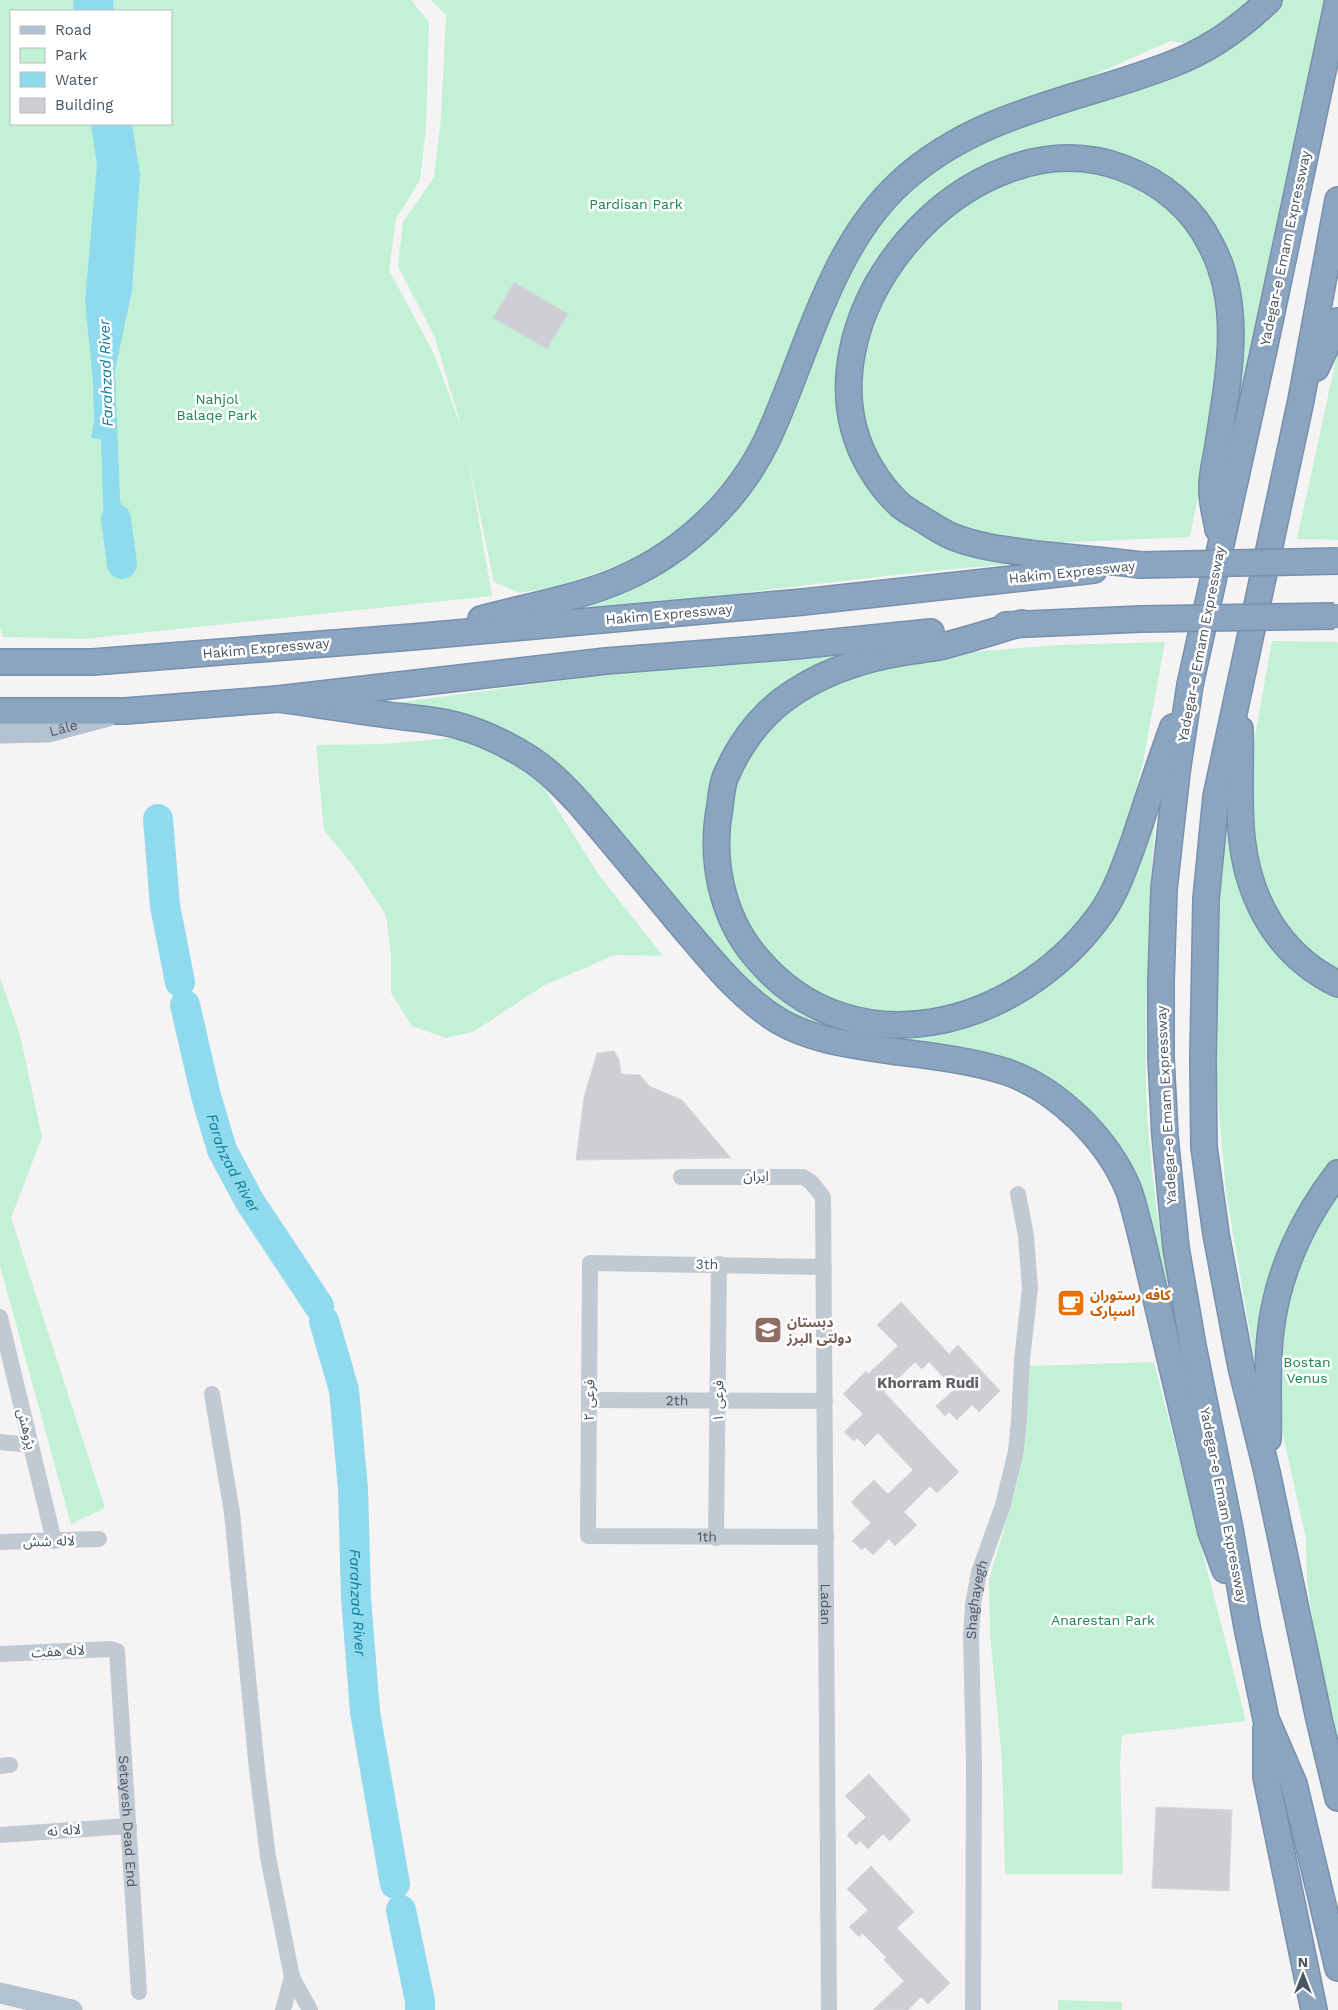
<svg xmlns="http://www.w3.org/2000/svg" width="1338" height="2010" font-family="'Work Sans','Noto Sans Arabic',sans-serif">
  <rect width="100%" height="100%" fill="#f5f3f3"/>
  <g fill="#c3f1d5" fill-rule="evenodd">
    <path d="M0,0H411L429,22L426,128L420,180L396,219L389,270L433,352L462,429L435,338L398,266L403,222L434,177L441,118L446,15L431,0H1338V68L1311,64L1219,493C1223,460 1228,426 1233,393C1236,369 1240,345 1239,320C1238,282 1223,241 1200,210C1185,190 1160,174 1137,164C1114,154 1091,148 1066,149C1040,149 1014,158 991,169C964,182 938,198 917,219C850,286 811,395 868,479C888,508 911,531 944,544C980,560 1021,560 1060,561C878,571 698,603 516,617C558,607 602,599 641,580C703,551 749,497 778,436C796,398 808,358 825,319C846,273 865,228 903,193C967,133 1038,116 1119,91C1149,82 1198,69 1221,49L1170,41L1094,75L977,118L933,145L904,168L873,197L843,239L769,414L749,453L687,525L646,555L560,586L520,593L494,582L468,458L492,596L84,639L3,637L0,628ZM11,11H171V124H11Z"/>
    <path d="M1058,169L1105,173L1140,187L1182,219L1213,271L1220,304L1216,403L1190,537L1029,544L977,535L929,515L897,488L873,453L864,429L858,373L888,287L909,256L942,221L994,188L1028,174Z"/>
    <path d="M1338,350V540L1297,539Z"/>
    <path d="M1272,641L1338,642V973L1303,950L1270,906L1253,847L1252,753Z"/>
    <path d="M1165,642L1144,757L1119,861L1075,932L1005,988L934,1013L886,1015L839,1006L795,985L754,945L733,901L726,861L730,798L742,766L757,740L795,703L839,677L957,653L1059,645Z"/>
    <path d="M866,648L828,663L715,786L739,950L762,980L789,1003L864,1032L1048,982L1159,787C1151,853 1149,918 1147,984C1146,1036 1144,1087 1149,1139C1156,1222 1171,1304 1188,1386L1147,1234L1072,1099L843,1034L782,1012L738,977L572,785L387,704L597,676Z"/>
    <path d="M463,737L502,755L537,777L599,875L663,956L615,955L543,986L473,1032L446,1038L412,1026L391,993V956L386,915L355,868L324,830L316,745L384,744Z"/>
    <path d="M1232,779L1235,867L1338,995V1160L1321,1179L1298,1214L1263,1408L1226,1193L1214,1053L1217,899Z"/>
    <path d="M0,978L20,1035L42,1137L11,1218L105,1508L71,1524L0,1266Z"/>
    <path d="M1338,1184V1740L1314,1631L1307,1581L1306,1539L1281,1426L1277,1396L1283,1298Z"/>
    <path d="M1154,1362L1246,1721L1122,1735L1120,1764L1123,1874H1005L1002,1760L990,1634L989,1580L1015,1492L1025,1448L1030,1366Z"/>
    <path d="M1058,2000L1122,2002V2010H1058Z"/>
  </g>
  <g fill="#90daee">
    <path d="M73,0H113L114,11H74Z"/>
    <path d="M91,124H132L140,174L132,291L115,370L120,499L130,557L109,562L103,504L101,439L91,438L94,421L93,381L85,301L97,165Z"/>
  </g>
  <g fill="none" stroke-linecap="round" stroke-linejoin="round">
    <g stroke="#90daee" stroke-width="30">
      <path d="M116,519L122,564"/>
      <path d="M158,819L165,906L180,982"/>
      <path id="s1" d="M185,1005L206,1096L222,1150L250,1202L319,1306"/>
      <path id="s2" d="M324,1321L344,1390L353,1489L356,1597L365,1712L395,1884"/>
      <path d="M401,1910L420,2001V2010"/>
    </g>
  </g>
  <g fill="#cdcfd5" stroke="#d7d9de">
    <path d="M514,282L568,314L547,349L493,318Z"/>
    <path d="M614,1051L619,1059L621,1074L640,1075L649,1086L682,1100L731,1158L576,1160L584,1097L597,1053Z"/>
    <path d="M901,1302L949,1354L958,1345L1000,1391L979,1412L972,1405L957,1420L949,1412L945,1416L936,1406L955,1389L929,1362L922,1369L915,1362L884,1392L959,1472L937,1493L930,1486L904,1512L917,1525L895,1546L889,1539L873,1555L865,1547L862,1550L852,1541L871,1523L851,1502L874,1480L888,1494L913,1470L878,1433L865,1446L857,1438L854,1441L844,1432L863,1414L843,1394L866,1371L868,1374L898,1346L877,1325Z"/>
    <path d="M869,1774L911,1820L890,1841L883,1834L868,1849L860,1841L856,1845L847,1835L866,1817L845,1796Z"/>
    <path d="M1156,1807L1232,1810L1229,1891L1152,1888Z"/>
    <path d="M871,1866L914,1912L897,1928L950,1983L928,2004L921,1997L908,2010H873L904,1981L884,1960L886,1957L862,1933L859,1937L849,1927L868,1910L847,1889Z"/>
  </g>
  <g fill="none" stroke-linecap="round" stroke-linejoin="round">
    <defs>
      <g id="highway">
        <path d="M1338,0L1264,349L1190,685L1177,772L1164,889L1161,981V1058L1165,1136L1176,1248L1193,1346L1230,1529L1247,1627L1266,1719L1294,1784L1338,1968"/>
        <path d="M1338,200L1301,400L1216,797L1206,899L1203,1060L1204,1147L1216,1234L1241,1367L1267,1472L1319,1719L1338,1798"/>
        <path d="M1316,368L1338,321"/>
        <path d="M1141,565C1109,561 1077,558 1045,555C1015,551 980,548 951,536C942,532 933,526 925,521C917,516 907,511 900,505C888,494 878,481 870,467C786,324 968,110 1123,168C1161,182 1193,208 1211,245C1244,307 1228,379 1218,446C1216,459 1212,473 1212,487C1211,500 1216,516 1218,529"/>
        <path d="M481,619C528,606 580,598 624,578C685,551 738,500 767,440C782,408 794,374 807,341C829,284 855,224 901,182C979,111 1078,101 1172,64C1209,50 1241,27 1269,0"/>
        <path d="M1022,623C995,631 967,640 939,647C928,649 916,650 905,652C861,659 819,673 783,700C758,719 737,748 725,778C722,786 721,797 720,806C710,858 721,916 756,957C853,1073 1016,1027 1097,919C1115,896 1124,868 1134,841C1147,803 1159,764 1173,727"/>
        <path d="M1006,625L1141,619"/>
        <path d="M0,662H93L412,637L803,602L1094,570"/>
        <path d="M278,699C315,704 351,710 388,715C410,718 433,719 456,725C482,732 509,745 532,760C550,772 565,788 580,804C612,842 645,881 677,920C708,956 738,996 779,1021C813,1041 854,1045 892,1051C931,1056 970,1060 1007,1072C1059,1090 1109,1141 1129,1191C1134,1206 1138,1223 1142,1239L1211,1532L1225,1570"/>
        <path d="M0,711H125L278,699L606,661L795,646L931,632"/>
        <path d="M1240,729C1241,766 1238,803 1242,839C1249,902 1280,956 1338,984"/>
        <path d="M1268,1439C1269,1404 1266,1364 1271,1329C1278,1272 1303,1218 1338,1173"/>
        <path d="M1266,1729V1777L1314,2010"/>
      </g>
    </defs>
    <use href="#highway" stroke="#7690ad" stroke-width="28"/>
    <g stroke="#c1cad2" stroke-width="16">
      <path id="s3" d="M681,1177H803L811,1182L823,1197L829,2010"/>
      <path id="s4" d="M824,1267L590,1263L588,1536L826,1537"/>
      <path d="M0,1317L54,1541"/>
      <path d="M212,1394L232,1513L257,1769L268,1857L292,1977L310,2010"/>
      <path id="s5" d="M589,1400L825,1401"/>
      <path d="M0,1442L31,1445"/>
      <path d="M716,1538L719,1264"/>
      <path d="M0,1542L99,1539"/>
      <path id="s6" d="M0,1654L111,1649L117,1651L139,1992"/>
      <path d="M0,1766L10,1765"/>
      <path d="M0,1835L129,1826"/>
      <path d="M283,2010L292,1977"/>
      <path id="s7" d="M973,2010L974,1765L971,1636L973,1605L979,1572L1003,1505L1016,1451L1019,1420L1022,1360L1030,1288L1026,1236L1018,1194"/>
    </g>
    <g stroke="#b3c2d1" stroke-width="21">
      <path id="s8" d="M0,733L48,732L108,716"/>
      <path d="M0,1993L72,2010"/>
    </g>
    <use href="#highway" stroke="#8ba5c1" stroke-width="25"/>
    <defs>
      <g id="highway-bridge">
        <path d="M1141,565L1338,561"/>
        <path d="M1141,619L1334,616"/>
      </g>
    </defs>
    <use href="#highway-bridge" stroke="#7690ad" stroke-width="28" stroke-linecap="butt"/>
    <use href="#highway-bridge" stroke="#8ba5c1" stroke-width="25"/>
  </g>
  <defs>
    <symbol id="cafe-square" viewBox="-11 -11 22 22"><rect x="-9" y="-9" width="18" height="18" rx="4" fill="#e8710a" stroke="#fff"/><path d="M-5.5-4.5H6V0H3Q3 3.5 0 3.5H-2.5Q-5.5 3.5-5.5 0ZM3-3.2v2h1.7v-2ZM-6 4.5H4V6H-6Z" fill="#fff"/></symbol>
    <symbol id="school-square" viewBox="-11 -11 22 22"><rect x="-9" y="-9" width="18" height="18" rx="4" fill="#8d6e63" stroke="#fff"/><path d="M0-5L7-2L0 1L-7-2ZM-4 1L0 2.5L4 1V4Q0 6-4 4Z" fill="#fff"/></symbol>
  </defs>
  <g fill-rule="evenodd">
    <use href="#cafe-square" x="1055" y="1287" width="32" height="32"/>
    <use href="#school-square" x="752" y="1314" width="32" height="32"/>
  </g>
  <g text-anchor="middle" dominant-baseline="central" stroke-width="5" stroke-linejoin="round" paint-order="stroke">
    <g font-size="14" fill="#17864f" stroke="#fff">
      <text x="636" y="204">Pardisan Park</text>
      <text x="217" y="399">Nahjol<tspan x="217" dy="16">Balaqe Park</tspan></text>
      <text x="1307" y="1362">Bostan<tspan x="1307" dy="16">Venus</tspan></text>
      <text x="1103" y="1620">Anarestan Park</text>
    </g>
    <g font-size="14" fill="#4a5661" stroke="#fff">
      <text transform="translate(1285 248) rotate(-78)">Yadegar-e Emam Expressway</text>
      <text transform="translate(1072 572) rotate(-6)">Hakim Expressway</text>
      <text transform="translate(669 614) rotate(-5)">Hakim Expressway</text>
      <text transform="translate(1201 644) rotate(-79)">Yadegar-e Emam Expressway</text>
      <text transform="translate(266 648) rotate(-5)">Hakim Expressway</text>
      <text stroke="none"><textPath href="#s8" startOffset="64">Lāle</textPath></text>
      <text transform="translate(1166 1105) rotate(-93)">Yadegar-e Emam Expressway</text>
      <text x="756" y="1176">ایران</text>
      <text transform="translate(707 1264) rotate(1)">3th</text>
      <text transform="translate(589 1400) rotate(-89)">فرعی ۲</text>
      <text stroke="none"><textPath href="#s5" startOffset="88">2th</textPath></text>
      <text transform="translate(718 1401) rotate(-89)">فرعی ۱</text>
      <text transform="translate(27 1429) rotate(76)">پژوهش</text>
      <text transform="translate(1224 1505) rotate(79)">Yadegar-e Emam Expressway</text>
      <text stroke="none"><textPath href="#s4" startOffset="626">1th</textPath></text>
      <text transform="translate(49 1541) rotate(-1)">لاله شش</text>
      <text stroke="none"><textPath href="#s7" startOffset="411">Shaghayegh</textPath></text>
      <text stroke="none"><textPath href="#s3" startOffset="558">Ladan</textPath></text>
      <text transform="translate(58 1651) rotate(-3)">لاله هفت</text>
      <text stroke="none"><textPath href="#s6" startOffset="288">Setayesh Dead End</textPath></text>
      <text transform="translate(64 1830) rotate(-4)">لاله نه</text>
    </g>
    <g font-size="14" font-weight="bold" fill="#c56008" stroke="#fff" text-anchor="start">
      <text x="1090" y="1295">کافه رستوران<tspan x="1090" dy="16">اسپارک</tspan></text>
    </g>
    <g font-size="14" font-weight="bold" fill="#785e54" stroke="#fff" text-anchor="start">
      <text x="787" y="1322">دبستان<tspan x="787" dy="16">دولتی البرز</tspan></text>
    </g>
    <g font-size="15" font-style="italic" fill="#0c7c9b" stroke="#fff">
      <text transform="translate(106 373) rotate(-92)">Farahzad River</text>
      <text stroke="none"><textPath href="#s1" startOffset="166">Farahzad River</textPath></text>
      <text stroke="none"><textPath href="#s2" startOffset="285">Farahzad River</textPath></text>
    </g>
    <g font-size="15" font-weight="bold" fill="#5f6368" stroke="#fff">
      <text x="928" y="1383">Khorram Rudi</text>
    </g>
  </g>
  <rect x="10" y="10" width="162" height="115" fill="#ffffff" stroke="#b7bbc0"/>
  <rect x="20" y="26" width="25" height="8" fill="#b3c2d1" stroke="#b7bbc0"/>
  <text x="55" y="35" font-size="15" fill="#4a5661">Road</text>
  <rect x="20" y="48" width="25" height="15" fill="#c3f1d5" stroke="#b7bbc0"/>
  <text x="55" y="60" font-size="15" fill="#4a5661">Park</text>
  <rect x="20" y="72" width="25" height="15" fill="#90daee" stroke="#b7bbc0"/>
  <text x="55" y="85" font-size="15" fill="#4a5661">Water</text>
  <rect x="20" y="98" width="25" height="15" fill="#cdcfd5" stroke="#b7bbc0"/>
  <text x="55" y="110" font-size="15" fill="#4a5661">Building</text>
  <g transform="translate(1303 1975)" stroke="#ffffff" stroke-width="4" paint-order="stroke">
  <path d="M0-4L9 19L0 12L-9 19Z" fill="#4a5661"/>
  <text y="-8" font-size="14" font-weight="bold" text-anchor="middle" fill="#4a5661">N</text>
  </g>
</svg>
